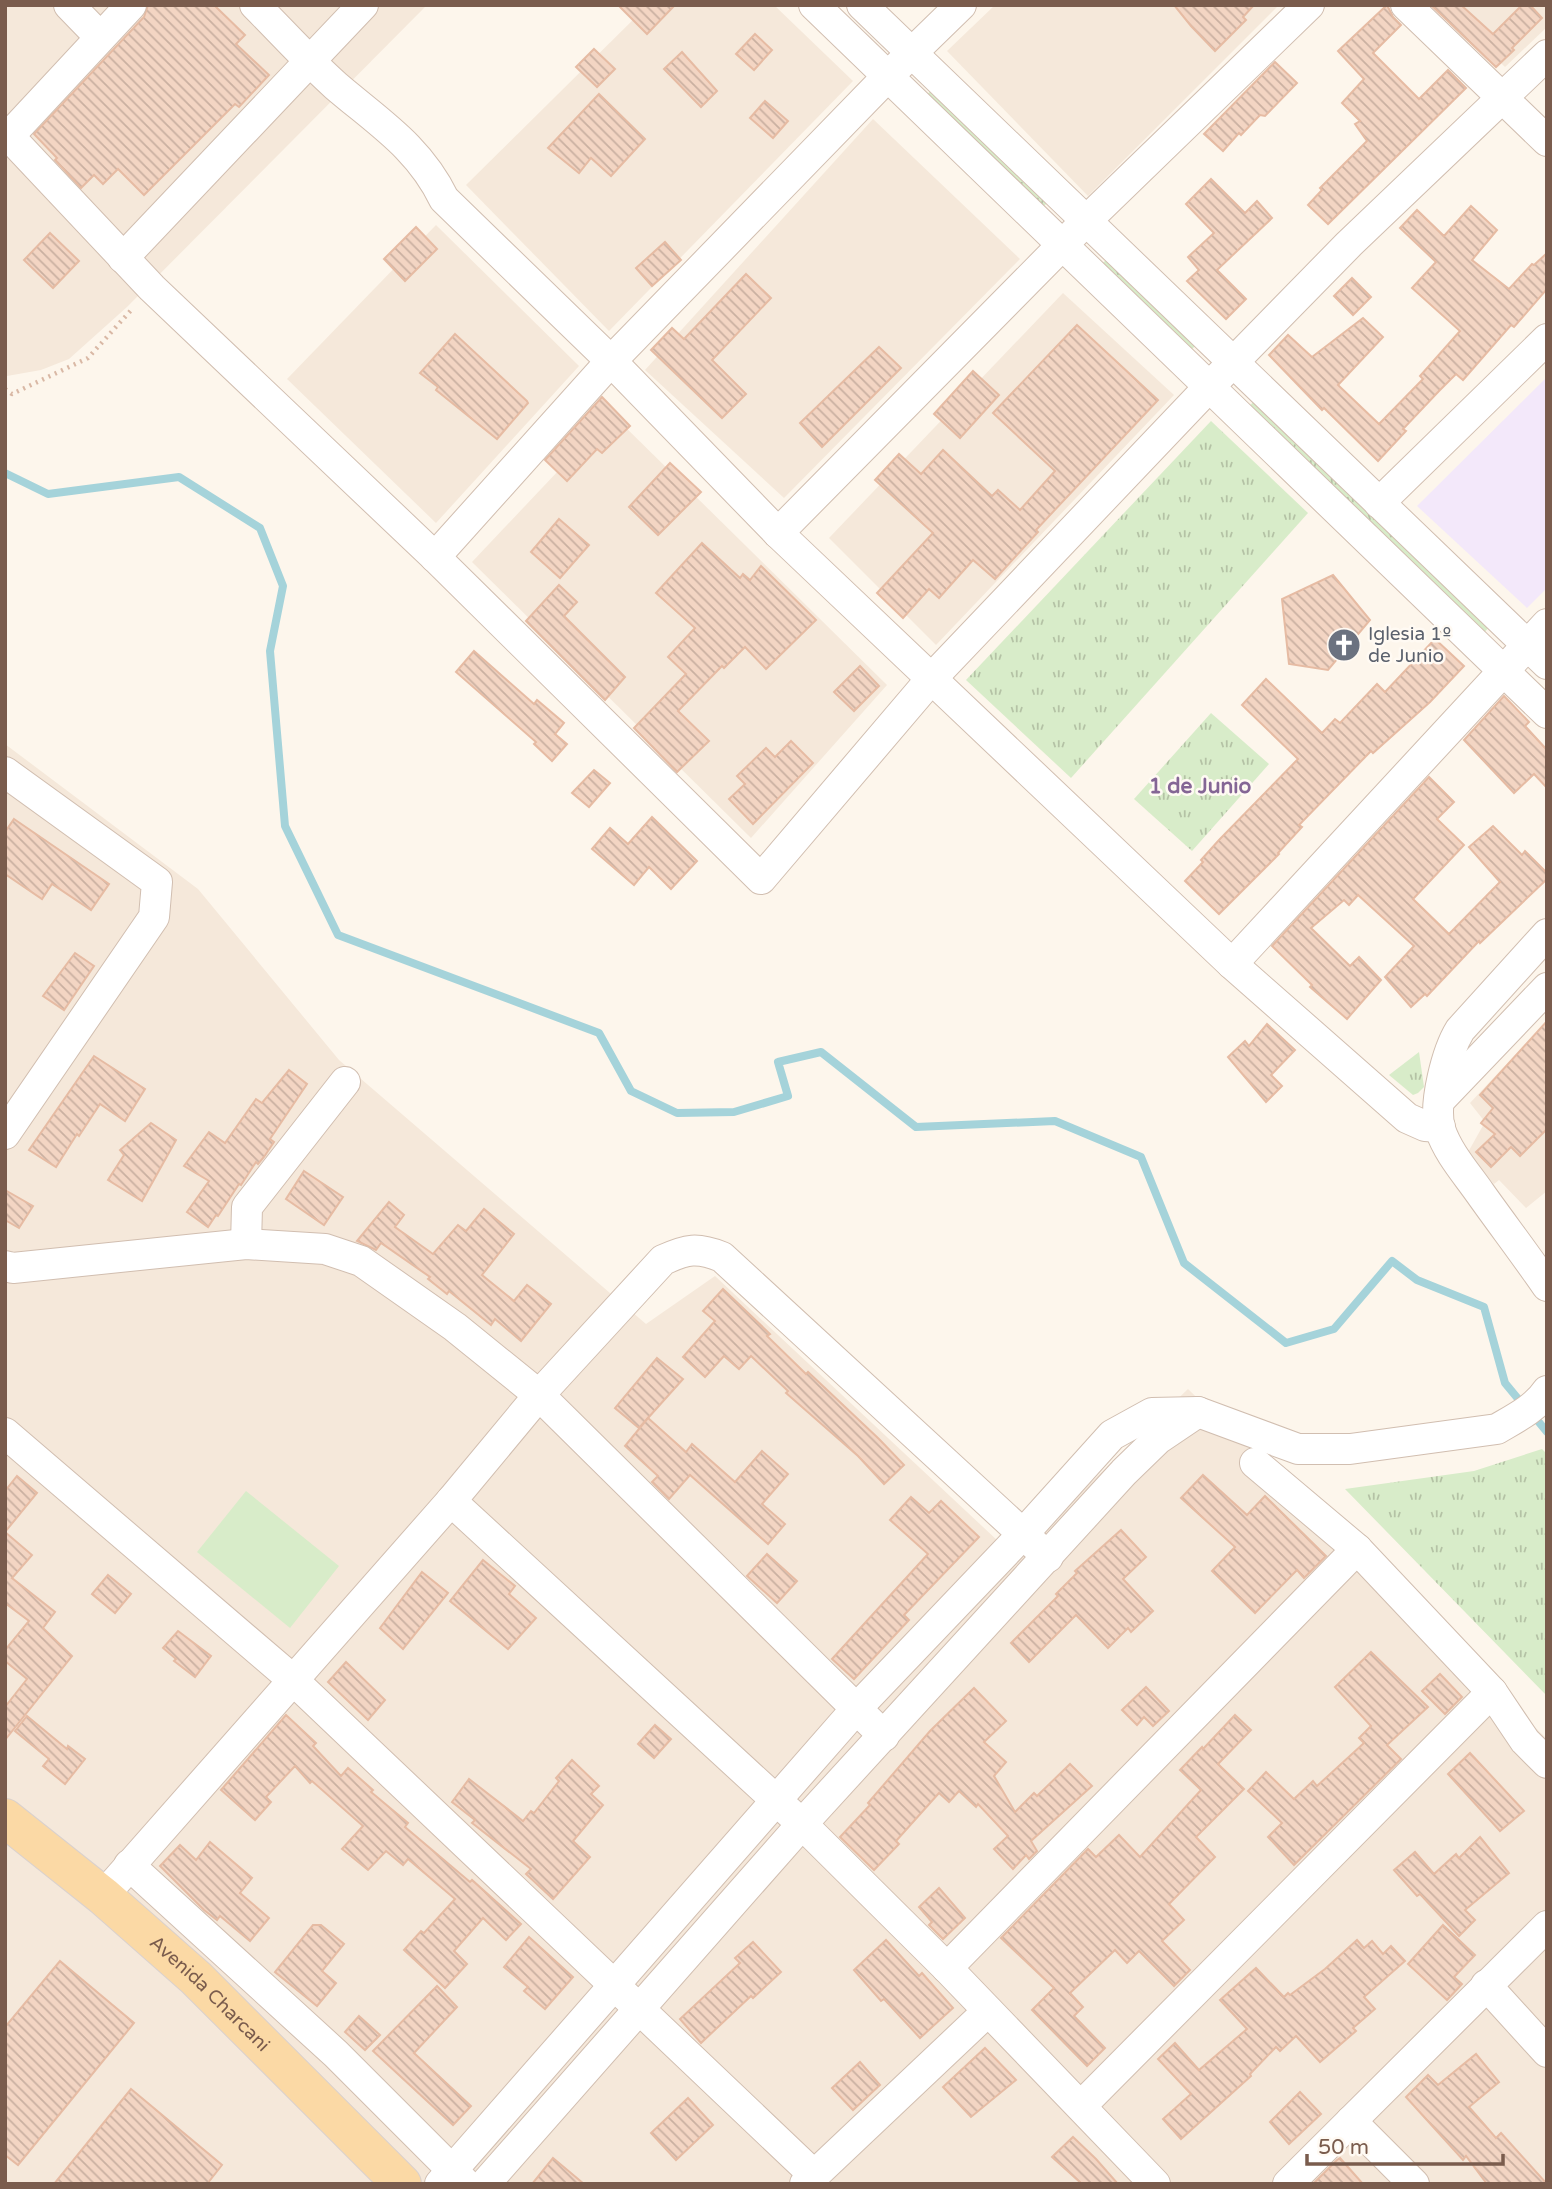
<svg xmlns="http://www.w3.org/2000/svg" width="1552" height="2189" font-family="'Varela Round',sans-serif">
  <defs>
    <pattern id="grass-tufts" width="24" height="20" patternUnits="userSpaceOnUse" patternTransform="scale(1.75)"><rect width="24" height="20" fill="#d8ecc9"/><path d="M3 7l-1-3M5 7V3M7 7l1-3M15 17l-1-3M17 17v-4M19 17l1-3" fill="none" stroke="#b4c2a5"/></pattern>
    <pattern id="building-back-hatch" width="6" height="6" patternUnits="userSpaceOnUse" patternTransform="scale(1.75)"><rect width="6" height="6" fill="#f3d5c3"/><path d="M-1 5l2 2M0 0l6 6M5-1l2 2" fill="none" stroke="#cab0a1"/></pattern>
  </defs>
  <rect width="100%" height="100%" fill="#fdf6ec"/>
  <g fill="#f5e8da">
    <path d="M5,5H427L127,307L69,359L41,370L7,376Z"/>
    <path d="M648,5H774L853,81L609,331L466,185Z"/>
    <path d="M995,5H1279L1088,196L947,51Z"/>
    <path d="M1441,5H1547V27L1505,67Z"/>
    <path d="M873,119L1020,259L784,498L645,370Z"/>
    <path d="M436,225L579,366L436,523L287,379Z"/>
    <path d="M1063,293L1174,395L936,645L829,538Z"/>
    <path d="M612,414L887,685L751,838L472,562Z"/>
    <path d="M5,744L198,889L339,1060L646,1324L715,1276L1014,1556L1188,1389L1547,1739V2184H5Z"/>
    <path d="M1547,1021V1191L1526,1208L1499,1180L1494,1184L1467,1154L1485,1122L1470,1103Z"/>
  </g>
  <path fill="#f3e8fa" d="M1547,377V588L1527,608L1417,506Z"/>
  <g fill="url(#grass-tufts)">
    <path d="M932,89L1049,201L1040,210L925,97Z"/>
    <path d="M1108,258L1197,344L1188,353L1099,267Z"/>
    <path d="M1255,400L1490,626L1482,635L1247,409Z"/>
    <path d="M1211,421L1308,513L1071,778L966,680Z"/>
    <path d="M1211,713L1269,764L1192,851L1134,799Z"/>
    <path d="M1419,1052L1424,1087L1418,1093L1413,1095L1389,1075Z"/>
    <path d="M1542,1449L1547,1454V1696L1345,1489L1474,1471Z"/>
  </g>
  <path fill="#d8ecc9" d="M246,1491L339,1566L290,1628L197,1552Z"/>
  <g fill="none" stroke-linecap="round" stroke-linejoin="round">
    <g stroke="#a5d3da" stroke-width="8">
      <path d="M5,473L48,494L179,477L260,528L283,586L270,651L285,826L338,935L599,1033L631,1091L677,1113L734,1112L788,1096L778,1062L821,1052L916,1127L1055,1121L1141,1157L1184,1263L1286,1343L1334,1329L1392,1261L1417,1280L1484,1307L1505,1383L1524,1406"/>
      <path d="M1533,1415L1547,1432"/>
    </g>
  </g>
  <g fill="url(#building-back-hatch)" stroke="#e6bba3" stroke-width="2">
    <path d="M148,5H214L245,35L236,44L269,75L239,107L235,104L144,195L118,169L103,184L94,175L81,188L55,160L57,158L34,134L144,17Z"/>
    <path d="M618,5H675L647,34Z"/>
    <path d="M1174,5H1254L1243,17L1246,20L1215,51L1191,26Z"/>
    <path d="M1387,5L1393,17L1401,25L1373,53L1419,99L1448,70L1466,88L1328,224L1308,205L1322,190L1320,188L1367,141L1355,124L1360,121L1342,103L1364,79L1338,51Z"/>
    <path d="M1431,5H1461L1493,34L1522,5H1530L1542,18L1512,48L1514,50L1496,67Z"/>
    <path d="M755,34L772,50L754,70L736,54Z"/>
    <path d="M594,49L615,69L597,87L576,67Z"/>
    <path d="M682,52L717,91L701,107L664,69Z"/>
    <path d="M1275,62L1297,83L1265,116L1260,115L1241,135L1239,133L1223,151L1204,134Z"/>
    <path d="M599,94L645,139L611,176L591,158L579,173L548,148Z"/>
    <path d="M765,101L788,121L773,138L750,118Z"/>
    <path d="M1211,179L1245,213L1257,201L1272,218L1217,270L1246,299L1226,319L1187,281L1199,270L1188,257L1214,233L1186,204Z"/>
    <path d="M1471,206L1497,230L1472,260L1509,289L1532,264L1534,265L1547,253V289L1514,327L1511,325L1463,380L1456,374L1439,391L1403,429L1406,431L1378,461L1324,408L1322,410L1269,355L1288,335L1312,357L1363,318L1383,337L1338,385L1379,424L1423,379L1420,376L1460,331L1412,288L1436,262L1400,228L1417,210L1444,236Z"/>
    <path d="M416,227L437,249L405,281L384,259Z"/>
    <path d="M50,233L79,261L53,288L24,260Z"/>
    <path d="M665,242L681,260L652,286L636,268Z"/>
    <path d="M746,274L771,298L712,360L746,394L722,418L651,350L672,328L684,339Z"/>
    <path d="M1352,278L1371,297L1353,315L1334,296Z"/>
    <path d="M1077,325L1158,400L1036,530L1038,532L995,579L973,560L939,598L929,589L903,618L877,593L933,533L875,480L899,454L921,474L943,450L992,496L998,490L1020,510L1055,471L993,413Z"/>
    <path d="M455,334L527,401L528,403L497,439L436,390L438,387L420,373Z"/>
    <path d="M879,347L901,368L822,447L800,423Z"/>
    <path d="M973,371L999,395L960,438L934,414Z"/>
    <path d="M602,397L630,426L602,453L597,449L567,481L545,460Z"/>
    <path d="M670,463L701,492L658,535L629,507Z"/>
    <path d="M559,519L589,545L560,578L531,552Z"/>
    <path d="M702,543L740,578L743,574L750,580L761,566L816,620L766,669L745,647L724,668L722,666L678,711L709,741L677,772L634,728L686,674L668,657L695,628L656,593Z"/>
    <path d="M1333,575L1370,620L1328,670L1289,664L1282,599Z"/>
    <path d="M559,585L577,602L564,616L625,677L605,700L526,621Z"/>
    <path d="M1435,639L1464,666L1430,702L1373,753L1371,751L1299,825L1302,827L1278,853L1279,854L1219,914L1185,881L1203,862L1201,860L1219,840L1298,759L1242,705L1266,679L1322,733L1335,719L1340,723L1377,684L1385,692Z"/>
    <path d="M474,651L534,704L537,700L564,723L555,734L567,744L552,761L534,744L536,742L456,672Z"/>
    <path d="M860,666L879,686L854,711L834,692Z"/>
    <path d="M1504,696L1529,722L1525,726L1547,750V788L1534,774L1514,793L1464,740Z"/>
    <path d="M791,741L813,763L753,824L729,799L745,784L737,776L766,748L775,757Z"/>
    <path d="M594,770L610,783L589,807L572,793Z"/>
    <path d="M1429,777L1454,802L1437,819L1464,845L1413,899L1449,934L1500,882L1469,847L1493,826L1522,855L1525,851L1547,873V879L1480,943L1479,941L1427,996L1425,994L1411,1007L1385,977L1414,946L1358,895L1349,905L1344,900L1311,928L1350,966L1359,957L1381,980L1347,1019L1310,987L1312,985L1272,946Z"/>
    <path d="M652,817L697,861L671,889L649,867L634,885L592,849L610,828L628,844Z"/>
    <path d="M14,819L109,884L91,910L52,884L42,899L5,874V832Z"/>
    <path d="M75,953L94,966L64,1010L43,996Z"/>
    <path d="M1547,1021V1129L1520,1156L1511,1147L1491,1167L1476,1152L1495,1134L1481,1123L1493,1108L1480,1095Z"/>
    <path d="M1267,1024L1295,1050L1271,1075L1282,1086L1266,1102L1228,1057L1245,1041L1249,1046Z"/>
    <path d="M94,1056L145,1089L125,1121L100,1104L79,1136L77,1134L56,1167L29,1150Z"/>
    <path d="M289,1070L307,1084L270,1139L274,1142L264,1157L258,1164L256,1162L241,1185L239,1184L218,1216L216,1215L208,1227L187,1212L209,1181L184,1166L209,1132L225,1143L256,1099L262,1103Z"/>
    <path d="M151,1123L176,1140L142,1201L108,1180L124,1155L120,1150Z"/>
    <path d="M304,1171L343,1197L324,1225L286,1199Z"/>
    <path d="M5,1190L33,1206L19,1228L5,1220Z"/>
    <path d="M389,1202L404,1215L395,1227L433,1254L458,1225L466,1231L484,1209L514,1234L482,1275L514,1301L527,1285L551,1304L521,1341L495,1319L491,1325L449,1291L447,1294L428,1279L430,1277L381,1243L376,1250L357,1241Z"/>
    <path d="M723,1289L770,1334L767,1336L806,1374L808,1372L879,1439L904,1465L884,1484L858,1456L786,1393L788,1391L751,1356L739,1369L724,1356L705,1377L683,1357L715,1321L703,1311Z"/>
    <path d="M657,1358L683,1379L639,1428L615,1408Z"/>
    <path d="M648,1418L686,1452L692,1444L735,1482L762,1451L788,1474L762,1504L785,1524L768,1544L690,1475L669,1499L652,1482L658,1476L625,1446Z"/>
    <path d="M1203,1475L1247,1515L1265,1496L1326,1556L1304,1578L1297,1570L1255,1613L1212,1571L1235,1547L1181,1498Z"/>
    <path d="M17,1476L37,1493L5,1532V1491Z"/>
    <path d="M911,1497L929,1513L941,1501L979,1537L904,1615L909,1620L854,1679L832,1659L928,1554L890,1520Z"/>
    <path d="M1121,1530L1146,1557L1123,1579L1153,1611L1131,1632L1128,1628L1108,1648L1076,1615L1029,1662L1011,1643L1058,1596L1056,1594L1077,1573L1075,1571Z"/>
    <path d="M5,1532L32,1555L12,1578L55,1612L43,1628L72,1656L5,1740V1707L27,1679L5,1661V1650L29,1621L5,1603Z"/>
    <path d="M767,1554L797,1581L777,1603L747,1576Z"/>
    <path d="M483,1560L515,1586L509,1594L536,1618L508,1649L450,1601Z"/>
    <path d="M422,1572L448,1593L403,1649L380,1628Z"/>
    <path d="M108,1575L131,1594L115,1613L92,1594Z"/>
    <path d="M178,1631L211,1656L195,1677L174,1661L176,1659L163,1648Z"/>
    <path d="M1371,1652L1428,1707L1387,1745L1401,1759L1294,1865L1268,1837L1282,1823L1248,1791L1266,1772L1294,1799L1313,1781L1317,1786L1364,1743L1359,1738L1371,1726L1335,1687Z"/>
    <path d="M346,1662L385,1700L368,1720L328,1682Z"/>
    <path d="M1440,1674L1462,1697L1445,1714L1422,1691Z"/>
    <path d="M1146,1687L1169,1711L1153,1726L1144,1717L1137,1725L1122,1710Z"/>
    <path d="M974,1688L1006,1721L984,1742L1006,1762L994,1776L1015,1812L1034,1793L1037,1796L1070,1764L1092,1786L1031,1841L1037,1851L1029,1859L1026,1855L1013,1869L994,1849L1008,1836L978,1804L976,1807L959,1791L949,1802L939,1793L896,1841L899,1844L874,1870L840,1837L870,1805L868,1803L930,1731Z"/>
    <path d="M286,1715L316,1743L313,1746L341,1776L348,1768L373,1790L371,1792L408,1823L405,1827L470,1882L472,1880L521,1924L506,1940L483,1918L454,1951L467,1964L445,1988L404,1950L421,1931L424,1933L455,1899L408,1859L403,1865L386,1851L368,1870L342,1849L363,1826L312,1781L310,1783L295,1766L266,1797L271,1802L255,1820L221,1790Z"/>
    <path d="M1235,1715L1251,1730L1218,1764L1244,1789L1196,1837L1215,1857L1169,1904L1184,1920L1162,1941L1190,1970L1174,1986L1139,1951L1127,1963L1115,1950L1070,1993L1083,2007L1074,2016L1105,2048L1087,2066L1032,2010L1054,1988L1001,1938L1088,1849L1096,1857L1119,1835L1140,1857L1201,1790L1180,1770L1202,1747L1203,1749Z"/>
    <path d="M27,1716L67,1749L68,1746L85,1759L65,1784L43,1766L49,1759L15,1731Z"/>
    <path d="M655,1725L671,1739L654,1758L638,1744Z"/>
    <path d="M1470,1753L1524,1811L1500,1831L1448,1774Z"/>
    <path d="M572,1760L599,1786L591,1794L603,1805L573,1841L590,1857L553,1899L526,1874L531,1869L472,1823L475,1820L452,1802L469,1779L523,1821L531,1811L534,1813L559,1781L556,1778Z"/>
    <path d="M1480,1837L1509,1873L1465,1910L1475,1920L1459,1936L1420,1894L1417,1896L1394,1870L1415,1852L1434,1874L1456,1854L1459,1858Z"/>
    <path d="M210,1842L252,1878L240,1893L269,1918L250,1941L220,1916L217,1920L204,1910L160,1866L180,1845L196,1860Z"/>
    <path d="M939,1888L965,1918L943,1939L929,1925L932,1922L919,1907Z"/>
    <path d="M313,1925H321L344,1944L322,1971L336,1983L317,2006L275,1972Z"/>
    <path d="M1443,1925L1475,1955L1454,1977L1462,1984L1447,2000L1408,1964Z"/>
    <path d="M529,1937L573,1977L545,2009L524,1991L528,1987L504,1967Z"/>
    <path d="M886,1940L919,1976L922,1973L953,2008L920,2038L884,1999L881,2001L854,1970Z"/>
    <path d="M1357,1940L1364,1948L1372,1941L1383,1954L1391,1946L1405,1961L1364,1997L1375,2009L1353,2028L1356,2031L1320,2062L1296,2036L1280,2051L1276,2047L1250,2074L1251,2076L1181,2139L1163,2119L1191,2094L1158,2059L1175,2043L1199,2070L1247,2029L1220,2000L1256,1968L1284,1997L1288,1993L1290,1995L1325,1969Z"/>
    <path d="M753,1942L781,1972L753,1998L751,1996L701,2043L680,2019L740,1963L735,1958Z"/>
    <path d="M60,1961L134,2023L18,2165L5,2155V2027Z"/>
    <path d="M437,1986L457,2007L414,2053L471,2106L453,2125L373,2051Z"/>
    <path d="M359,2016L380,2035L365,2050L345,2032Z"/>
    <path d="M985,2048L1016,2080L971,2117L943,2087Z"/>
    <path d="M1476,2054L1499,2082L1469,2107L1496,2138L1501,2133L1547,2184H1487L1466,2156L1463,2160L1406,2097L1428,2075L1438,2085Z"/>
    <path d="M860,2062L880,2085L853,2110L832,2088Z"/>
    <path d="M131,2089L222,2165L207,2184H54Z"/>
    <path d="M1300,2092L1321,2114L1289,2144L1270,2122Z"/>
    <path d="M688,2098L713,2125L676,2160L651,2133Z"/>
    <path d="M1073,2137L1096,2159L1118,2184H1082L1052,2157Z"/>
    <path d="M553,2158L584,2184H532Z"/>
    <path d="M1340,2158L1363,2184H1313L1337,2160Z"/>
  </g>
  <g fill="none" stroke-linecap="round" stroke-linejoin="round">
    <defs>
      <g id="minor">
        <path d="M69,5L100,37"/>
        <path d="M255,5C282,32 308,61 336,86C378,122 419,147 444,199L611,361L778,533L1232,964L1407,1118L1425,1126L1440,1127"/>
        <path d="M814,5L1547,713"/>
        <path d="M862,5L1547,664"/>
        <path d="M1406,5L1547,141"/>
        <path d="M5,132L152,288L435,557L761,879L932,678L1208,388L1349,244L1547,55"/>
        <path d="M9,136L131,5"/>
        <path d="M123,258L363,5"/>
        <path d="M1379,503L1547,339"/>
        <path d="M778,533L1086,221L1309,5"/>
        <path d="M435,557L611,361L887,77L961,5"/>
        <path d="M5,772L157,882L154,917L5,1134"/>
        <path d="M1547,934L1460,1030C1447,1051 1433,1104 1440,1129C1448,1153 1466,1173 1480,1193C1502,1224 1525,1254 1547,1286"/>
        <path d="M1232,964L1547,624"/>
        <path d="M1440,1100L1547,988"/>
        <path d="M246,1244L247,1207L345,1082"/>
        <path d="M5,1266L13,1268L246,1244L325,1249L361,1261L455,1327L539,1395L884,1736"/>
        <path d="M5,1433L292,1679L814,2175"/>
        <path d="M1255,1463L1357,1549"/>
        <path d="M451,1501L802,1824L947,1968L1155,2184"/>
        <path d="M129,1865L336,2054L464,2182"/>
        <path d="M103,1896L451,1501L539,1395L663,1260C687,1249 697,1247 722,1257L1048,1557"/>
        <path d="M947,1968L1357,1549L1492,1692L1525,1741L1547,1763"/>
        <path d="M1486,1985L1547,2052"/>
        <path d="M1081,2106L1492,1692"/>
        <path d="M1351,2121L1414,2184"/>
        <path d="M440,2184L857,1708L1023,1534L1112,1435L1152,1413L1198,1412L1298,1449H1350L1497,1429C1514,1419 1536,1408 1547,1391"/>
        <path d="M485,2184L802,1824L1124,1472L1158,1439L1198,1412"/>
        <path d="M805,2184L988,2011"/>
        <path d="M1288,2184L1547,1926"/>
      </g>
      <g id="major">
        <path id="s1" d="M5,1818L103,1896L196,1978L402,2184"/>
      </g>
    </defs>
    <use href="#minor" stroke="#d1beb0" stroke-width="32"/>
    <use href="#major" stroke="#dad1cd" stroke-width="40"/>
    <path stroke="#d9b8a5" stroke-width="4.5" stroke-dasharray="2 5" stroke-linecap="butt" d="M5,389L12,394L88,358L133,308"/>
    <use href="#minor" stroke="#fff" stroke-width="30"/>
    <use href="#major" stroke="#fbd9a5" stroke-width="38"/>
  </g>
  <defs>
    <symbol id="church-disc" viewBox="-11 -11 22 22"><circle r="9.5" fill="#6b7280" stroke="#fffaf3"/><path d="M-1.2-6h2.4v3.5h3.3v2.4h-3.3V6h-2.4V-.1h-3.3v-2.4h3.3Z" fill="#fff"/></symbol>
  </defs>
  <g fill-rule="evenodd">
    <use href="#church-disc" x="1325" y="626" width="38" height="38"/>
  </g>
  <g text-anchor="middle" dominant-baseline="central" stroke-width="5" stroke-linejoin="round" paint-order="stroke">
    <g font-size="19" fill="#5b616d" stroke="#fffaf3" text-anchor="start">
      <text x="1368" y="634">Iglesia 1º<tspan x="1368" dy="22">de Junio</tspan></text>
    </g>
    <g font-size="19" fill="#7a5c4d" stroke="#fffaf3">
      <text stroke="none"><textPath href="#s1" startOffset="270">Avenida Charcani</textPath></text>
    </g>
    <g font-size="21" font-weight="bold" fill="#846695" stroke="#fffaf3">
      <text x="1200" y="786">1 de Junio</text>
    </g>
  </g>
  <rect width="1552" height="2189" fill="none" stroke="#7a5c4d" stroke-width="14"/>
  <path d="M1307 2154v10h196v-10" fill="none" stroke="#7a5c4d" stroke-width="3.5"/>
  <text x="1318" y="2154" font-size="21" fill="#7a5c4d" stroke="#fffaf3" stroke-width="5" paint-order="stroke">50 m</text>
</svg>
